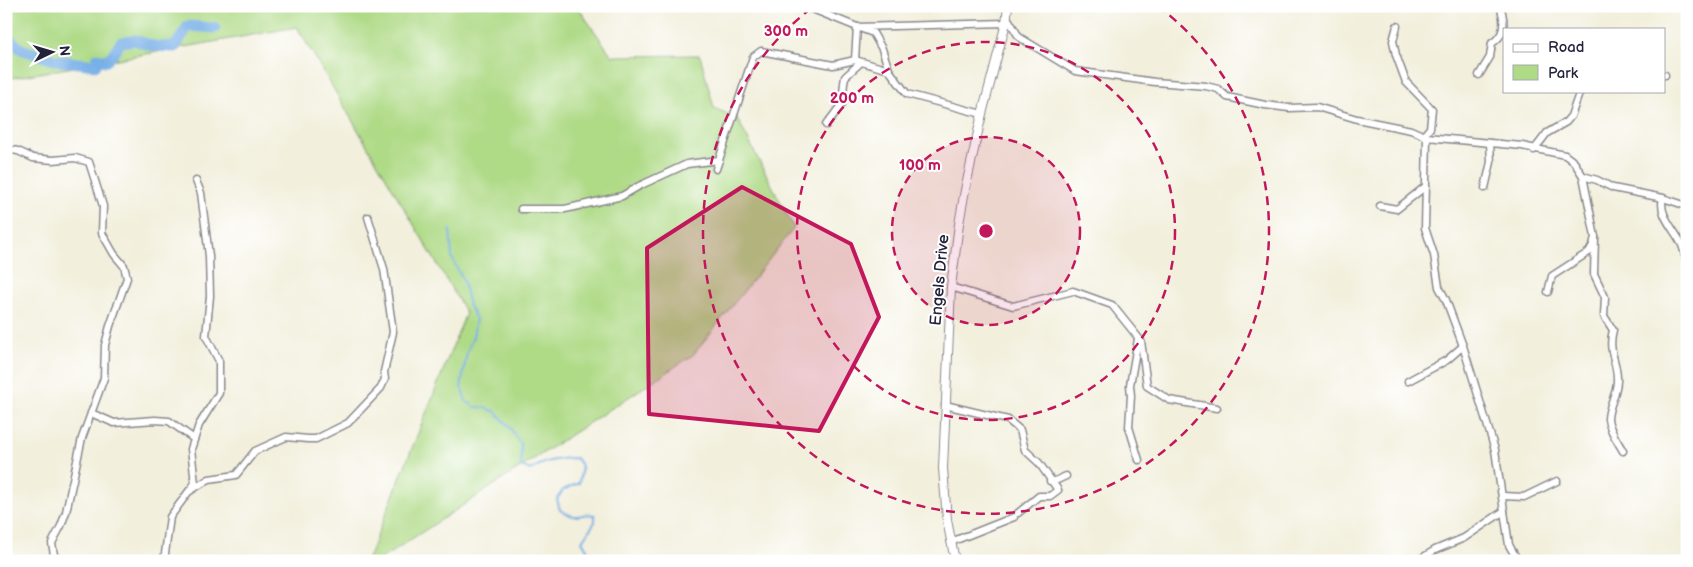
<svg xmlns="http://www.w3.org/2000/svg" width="1693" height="567" font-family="'Balsamiq Sans',sans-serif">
  <rect width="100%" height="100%" fill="#fff"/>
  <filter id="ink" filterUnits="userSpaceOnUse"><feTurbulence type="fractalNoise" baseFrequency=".02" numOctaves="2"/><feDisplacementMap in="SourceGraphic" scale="10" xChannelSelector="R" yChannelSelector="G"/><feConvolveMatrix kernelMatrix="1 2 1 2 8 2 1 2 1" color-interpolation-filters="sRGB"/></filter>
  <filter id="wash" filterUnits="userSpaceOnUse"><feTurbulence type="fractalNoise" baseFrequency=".0096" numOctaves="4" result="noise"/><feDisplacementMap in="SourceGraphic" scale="20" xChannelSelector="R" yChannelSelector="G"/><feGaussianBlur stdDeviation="1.12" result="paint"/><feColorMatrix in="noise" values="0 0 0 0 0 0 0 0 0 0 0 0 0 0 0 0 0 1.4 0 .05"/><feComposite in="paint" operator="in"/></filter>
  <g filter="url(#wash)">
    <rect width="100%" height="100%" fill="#f2efdc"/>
    <path fill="#afda86" stroke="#687e60" d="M6,6H577L612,56L700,55L714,108L737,118L794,228L693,355L378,561H367L466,313L297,27L6,79Z"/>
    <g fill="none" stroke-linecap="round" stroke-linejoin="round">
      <path stroke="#77afe7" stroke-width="2" d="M450,230L452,258L463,280L469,306L476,319L473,337L467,352L461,387L466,401L475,407L486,408L496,412L509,426L521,445V466L531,470C544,460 560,458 576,458L582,467L579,483L563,490L557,499L560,510C579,522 577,512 595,515V522L582,541L594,561"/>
      <path stroke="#77afe7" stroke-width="11" d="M6,36L21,49L54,60L96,65L97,58L106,61L113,54L121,42L135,40L153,46L175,47L188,26L215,28"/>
    </g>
  </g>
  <g filter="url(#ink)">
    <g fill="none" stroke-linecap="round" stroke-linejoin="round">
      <defs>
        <g id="minor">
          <path d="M805,6L857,27L1006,23"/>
          <path d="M1007,17L1019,37L1075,71L1155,82L1206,86L1218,89L1227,97L1265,105L1289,108L1317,107L1357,119L1411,130L1427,137L1522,146L1565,155L1574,162L1583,176L1597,180L1613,188L1663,198L1687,206"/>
          <path d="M1397,26L1393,41L1396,55L1406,82L1432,109L1430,128L1424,135"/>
          <path d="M855,60L857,27L873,33L882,49L889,70L907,94L982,114"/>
          <path d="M1479,75L1490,57L1492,43C1506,35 1505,20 1500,6"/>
          <path d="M1664,75H1665"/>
          <path d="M826,125L842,104L844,83L845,77L860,63"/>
          <path d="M6,149L18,151L33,158L53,160L75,158L89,162L103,206L102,233L114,254L124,266L127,278L110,326L105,345L104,378L82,438L66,512L61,526L52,543L55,561"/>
          <path d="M1534,150L1547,133L1566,122L1571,116L1580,91"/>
          <path d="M716,169L753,57L761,51L833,65L855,60L889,70"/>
          <path d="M1485,188L1491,162L1490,143"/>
          <path d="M1663,198C1658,214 1674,229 1681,243C1684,249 1685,256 1687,263"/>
          <path d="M1380,206L1397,209L1426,186"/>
          <path d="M521,209H565L622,196L639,186L687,164L719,160"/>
          <path d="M1595,237L1594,274L1605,297L1604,316L1613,330C1607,352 1618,362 1617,381C1617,393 1608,407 1608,419C1609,430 1618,442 1623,451"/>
          <path d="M951,287L1013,306L1073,291L1112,305L1141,341L1147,386L1169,400L1217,408"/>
          <path d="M1548,292L1552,276L1589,252L1593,245L1595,237L1583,176"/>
          <path d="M1138,339L1130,385L1131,396L1129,427L1139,460"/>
          <path d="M1408,381L1447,360L1463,346"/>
          <path d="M945,405L1008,420L1020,430L1025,450L1039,463L1058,490L1050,496H1039L1018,513"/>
          <path d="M91,413L114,423L155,420L169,421L194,439"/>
          <path d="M1050,481H1055L1066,476"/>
          <path d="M190,491L209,479L236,475L255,451L286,437L308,439H316L348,423L381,388L385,379L384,372L393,332L384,269L368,217"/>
          <path d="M1503,496L1524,497L1557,481"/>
          <path d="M1504,511L1509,545L1518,561"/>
          <path d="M951,542L1014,517"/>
          <path d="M164,561L170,517L195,483L191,449L199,425L219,393V361L206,336L210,296L209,256L201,193L196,181"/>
          <path d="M1417,561L1435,550L1464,538L1504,511L1495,450L1463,346L1446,300L1439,287L1434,255L1425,228L1427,137"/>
        </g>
        <path id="tertiary" d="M955,561L947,520L943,468L951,287L959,224L965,190L982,114L1006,23L1008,6"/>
      </defs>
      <use href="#minor" stroke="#8a888c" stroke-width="9"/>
      <use href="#tertiary" stroke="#8a888c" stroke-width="10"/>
      <use href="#minor" stroke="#fff" stroke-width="6"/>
      <use href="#tertiary" stroke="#fff" stroke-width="8"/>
    </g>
  </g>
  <path fill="#c2185b" fill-opacity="0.2" stroke="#c2185b" stroke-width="4" stroke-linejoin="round" d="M742,187L851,244L879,317L819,431L649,414L647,248Z"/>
  <circle cx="986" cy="231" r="94" fill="#c2185b" fill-opacity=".12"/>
  <g fill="none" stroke="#c2185b" stroke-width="2.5" stroke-dasharray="9 6">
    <circle cx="986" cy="231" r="94"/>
    <circle cx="986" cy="231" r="189"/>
    <path d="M1158 6A283 283 0 1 1 814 6"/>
  </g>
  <g text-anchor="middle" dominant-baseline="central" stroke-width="4" stroke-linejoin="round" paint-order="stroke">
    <g font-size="16" fill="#22223b" stroke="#fff">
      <text transform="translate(940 280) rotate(-85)">Engels Drive</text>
    </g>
  </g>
  <circle cx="986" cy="231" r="8" fill="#c2185b" stroke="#fff" stroke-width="2.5"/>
  <g font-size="15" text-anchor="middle" font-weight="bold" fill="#c2185b" stroke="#fff" stroke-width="4" stroke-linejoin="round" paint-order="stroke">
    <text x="786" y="36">300 m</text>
    <text x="852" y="103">200 m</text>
    <text x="920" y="170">100 m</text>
  </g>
  <rect width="1693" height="567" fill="none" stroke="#fff" stroke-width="25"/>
  <rect x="1503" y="28" width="162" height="65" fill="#ffffff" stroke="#a7a7b1"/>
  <rect x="1513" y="44" width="25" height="8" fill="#ffffff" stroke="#a7a7b1"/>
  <text x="1548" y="52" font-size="15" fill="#22223b">Road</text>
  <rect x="1513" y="65" width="25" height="15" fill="#afda86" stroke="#a7a7b1"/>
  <text x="1548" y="78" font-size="15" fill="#22223b">Park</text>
  <g transform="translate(52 52) rotate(85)" stroke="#ffffff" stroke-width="4" paint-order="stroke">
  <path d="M0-4L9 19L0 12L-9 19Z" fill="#22223b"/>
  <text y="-8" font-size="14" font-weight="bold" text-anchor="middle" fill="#22223b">N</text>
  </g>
</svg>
